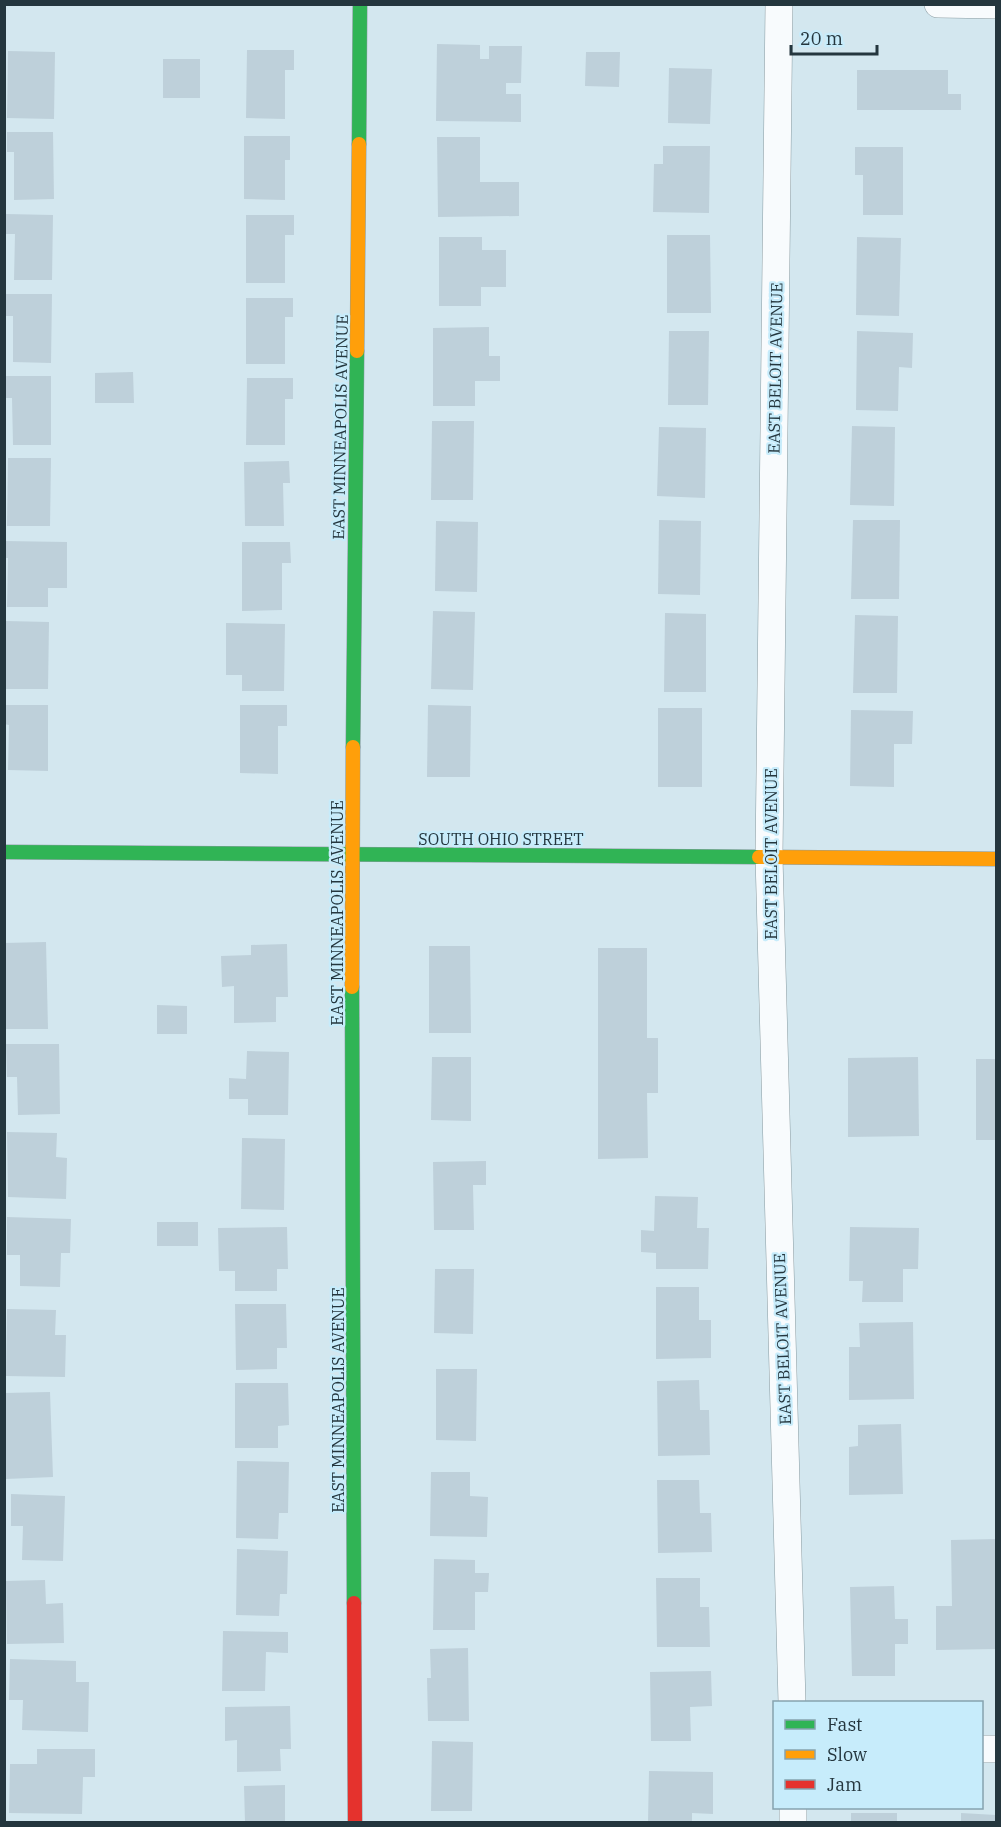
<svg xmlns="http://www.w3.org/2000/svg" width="1001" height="1827" font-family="'IBM Plex Serif',serif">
  <rect width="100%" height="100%" fill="#d3e7ef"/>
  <g fill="#bed0da">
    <path d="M437,44L480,45V59H489V46H522L521,83H506V94H521V122L436,121Z"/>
    <path d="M247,50H294V70H285V119L246,118Z"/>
    <path d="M8,51L55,52L54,119L7,118Z"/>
    <path d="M586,52H620L619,87L585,86Z"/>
    <rect x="163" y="59" width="37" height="39"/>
    <path d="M669,68L712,69L710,124L668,123Z"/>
    <path d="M857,70H948V94H961V110H857Z"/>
    <path d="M7,132H53L54,199L14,200V152H7Z"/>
    <path d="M244,136H290V160H285V200L244,199Z"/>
    <path d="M437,137H480V182H519V216L438,217Z"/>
    <path d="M663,146H710L709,213L653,212L654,164H663Z"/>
    <path d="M855,147H903V215H863V175H855Z"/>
    <path d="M6,214L53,215L52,280H14L15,234H5Z"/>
    <path d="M246,215H294V235H285V283H246Z"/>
    <path d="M667,235H710L711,313H667Z"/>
    <path d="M439,237H482V250H506V287H481V306H439Z"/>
    <path d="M857,237L901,238L899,316L856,315Z"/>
    <path d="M4,294H52L51,363L13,362V316H4Z"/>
    <path d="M246,298H293V317H285V364H246Z"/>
    <path d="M489,327V356H500V381H475V406H433V328Z"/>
    <path d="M669,331H709L708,405H668Z"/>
    <path d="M857,331L913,333L912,368L899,367L898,411L856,410Z"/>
    <path d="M133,372L134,403H95V373Z"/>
    <path d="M4,376H51V445H13L12,398H4Z"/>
    <path d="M247,378H293V399H285V445H246Z"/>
    <path d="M432,421H474L473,500H431Z"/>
    <path d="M852,426L895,427L894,506L850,505Z"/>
    <path d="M659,427L706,428L705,498L657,496Z"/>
    <path d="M8,458H51L50,526H7Z"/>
    <path d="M289,461L290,483H283L284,526H245L244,462Z"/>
    <path d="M659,520L701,521L700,595L658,594Z"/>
    <path d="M853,520H900L899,599H851Z"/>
    <path d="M436,521L478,522L477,592L435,591Z"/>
    <path d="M4,541L67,542V588H48V607H7L8,558H4Z"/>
    <path d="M242,542H290L291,563H282V610L242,611Z"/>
    <path d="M433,611L475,612L473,690L431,689Z"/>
    <path d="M665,613L706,614V692H664Z"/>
    <path d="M855,615L898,616L897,693H853Z"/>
    <path d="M6,621L49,622L48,689H6Z"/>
    <path d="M226,623L285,624L284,691H242V675H226Z"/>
    <path d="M4,705H48V771L8,770L9,725L4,724Z"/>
    <path d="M240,705H287V726H278V774L240,773Z"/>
    <path d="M428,705L471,706L470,777H427Z"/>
    <rect x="658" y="708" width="44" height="79"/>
    <path d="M851,710L913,711L912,744H894V787L850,786Z"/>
    <path d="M46,942L48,1029H6L4,943Z"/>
    <path d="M287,944L288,997H276V1022L234,1023V986L222,987L221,956L251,955V945Z"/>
    <path d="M429,946H470L471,1033H429Z"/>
    <path d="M598,948H647V1038H658V1093H647L648,1158L598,1159Z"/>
    <path d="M157,1005L187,1006V1034H157Z"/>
    <path d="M6,1044H59L60,1114L18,1115L17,1077H7Z"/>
    <path d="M247,1051L289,1052L288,1115H248V1099H229V1078L246,1079Z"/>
    <path d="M432,1057H471V1121L431,1120Z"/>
    <path d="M918,1057L919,1136L848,1137V1058Z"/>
    <rect x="976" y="1059" width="20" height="81"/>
    <path d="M7,1132L57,1133L56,1157L67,1158L66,1199L8,1197Z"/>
    <path d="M242,1138L285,1139L284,1210L241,1209Z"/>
    <path d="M486,1161V1185H473L474,1230H434L433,1162Z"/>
    <path d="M655,1196L698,1197L697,1228H709L708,1269H656V1253L641,1252V1230L654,1231Z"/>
    <path d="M7,1217L71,1219L70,1253H61L60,1287L20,1286V1255H7Z"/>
    <rect x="157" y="1222" width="41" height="24"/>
    <path d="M287,1227L288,1269H277V1291H235V1271H219L218,1228Z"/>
    <path d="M850,1227L919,1228L918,1269H903V1302H862L863,1281H849Z"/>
    <path d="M435,1269H474L473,1334L434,1333Z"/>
    <path d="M656,1287H699V1320H711V1358L656,1359Z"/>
    <path d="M235,1304H286L287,1348H277V1369L236,1370Z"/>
    <path d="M7,1309L56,1310L55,1335H66L65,1377L6,1376Z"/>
    <path d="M913,1322L914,1399L849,1400V1347H860L859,1323Z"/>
    <path d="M436,1369H477L476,1441L436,1440Z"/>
    <path d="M699,1380L700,1410H709L710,1455L658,1456L657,1381Z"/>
    <path d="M235,1383H288L289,1425L278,1426V1448H235Z"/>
    <path d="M50,1392L53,1477L6,1479L4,1393Z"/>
    <path d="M901,1424L903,1494L849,1495V1447L858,1446V1425Z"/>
    <path d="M237,1461L289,1462L288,1513H279L278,1539L236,1538Z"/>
    <path d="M431,1472H470V1496L488,1497L487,1537L430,1536Z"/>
    <path d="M657,1480H699L700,1513H711L712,1552L658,1553Z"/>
    <path d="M11,1494L65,1496L63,1561L22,1560L23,1526H11Z"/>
    <path d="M996,1539V1649L936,1650V1606H952L951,1540Z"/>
    <path d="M237,1549L288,1551L287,1594H280L279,1616L236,1615Z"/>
    <path d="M434,1559L475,1560V1573H489L488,1592H475V1630H433Z"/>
    <path d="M656,1578H700V1607H709L710,1647H657Z"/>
    <path d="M45,1580L46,1604L63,1603L64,1643L7,1644L6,1581Z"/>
    <path d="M894,1586L895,1619H908V1644H895V1676H852L850,1587Z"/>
    <path d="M223,1631L288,1632V1653L266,1652L265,1691H222Z"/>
    <path d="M468,1648L469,1721H428L427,1678H431L430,1649Z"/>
    <path d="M10,1659L76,1661V1682H89L88,1732L22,1730L23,1700H9Z"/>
    <path d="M711,1671L712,1706L690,1707L691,1741H651L650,1672Z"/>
    <path d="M290,1706L291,1749H280L281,1771L237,1772V1740L225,1741V1707Z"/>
    <path d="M432,1741L473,1742L472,1811H431Z"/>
    <path d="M37,1749H95V1777H83L82,1814L9,1813L10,1764H37Z"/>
    <path d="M649,1771L713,1772V1814L692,1813V1822H648Z"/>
    <path d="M285,1785V1822H245L244,1786Z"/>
    <rect x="851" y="1813" width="46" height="9"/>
    <path d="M961,1813L996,1815V1822H961Z"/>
  </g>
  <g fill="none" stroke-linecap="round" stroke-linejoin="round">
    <defs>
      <g id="street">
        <path d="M779,4L769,857L792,1702"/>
        <path d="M938,4L996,5"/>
        <path d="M982,1749H996"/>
        <path d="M793,1822V1808"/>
      </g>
      <g id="fast">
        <path d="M359,144L360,4"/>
        <path d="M353,747L357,351"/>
        <path d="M4,852L759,857"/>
        <path d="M352,987L354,1603"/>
      </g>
      <g id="slow">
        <path d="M357,351L359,144"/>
        <path d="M759,857L996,859"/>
        <path d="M352,987L353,747"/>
      </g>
      <path id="jam" d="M354,1603L355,1822"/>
    </defs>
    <use href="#street" stroke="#899ba1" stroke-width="28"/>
    <use href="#fast" stroke="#899ba1" stroke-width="15"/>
    <use href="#slow" stroke="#899ba1" stroke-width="15"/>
    <use href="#jam" stroke="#899ba1" stroke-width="15"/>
    <use href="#street" stroke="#f8fbfd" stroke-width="27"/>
    <use href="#fast" stroke="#30b455" stroke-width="14"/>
    <use href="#slow" stroke="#ff9f0a" stroke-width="14"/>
    <use href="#jam" stroke="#e5322d" stroke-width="14"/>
  </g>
  <g text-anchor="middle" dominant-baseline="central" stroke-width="4.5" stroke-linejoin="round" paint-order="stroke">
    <g font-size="16" fill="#24363e" stroke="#c7ecfb">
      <text transform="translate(775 368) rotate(-89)">EAST BELOIT AVENUE</text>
      <text transform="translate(340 427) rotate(-89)">EAST MINNEAPOLIS AVENUE</text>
      <text x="501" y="839">SOUTH OHIO STREET</text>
      <text transform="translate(771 854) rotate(-90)">EAST BELOIT AVENUE</text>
      <text transform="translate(337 913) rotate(-90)">EAST MINNEAPOLIS AVENUE</text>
      <text transform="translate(782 1339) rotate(-92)">EAST BELOIT AVENUE</text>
      <text transform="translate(338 1400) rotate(-90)">EAST MINNEAPOLIS AVENUE</text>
    </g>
  </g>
  <rect width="1001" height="1827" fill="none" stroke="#24363e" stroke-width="12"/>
  <rect x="773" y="1701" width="210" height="108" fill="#c7ecfb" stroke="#86a3af" stroke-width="1.5"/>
  <rect x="785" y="1720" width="30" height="9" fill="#30b455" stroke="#86a3af" stroke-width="1.5"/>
  <text x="827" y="1731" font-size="18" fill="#24363e">Fast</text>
  <rect x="785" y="1750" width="30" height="9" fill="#ff9f0a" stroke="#86a3af" stroke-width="1.5"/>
  <text x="827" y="1761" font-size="18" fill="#24363e">Slow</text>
  <rect x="785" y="1780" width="30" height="9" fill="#e5322d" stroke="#86a3af" stroke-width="1.5"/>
  <text x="827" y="1791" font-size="18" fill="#24363e">Jam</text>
  <path d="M791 45v9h86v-9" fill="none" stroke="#24363e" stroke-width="3"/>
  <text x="800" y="45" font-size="18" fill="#24363e" stroke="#c7ecfb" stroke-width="4.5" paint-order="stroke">20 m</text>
</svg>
